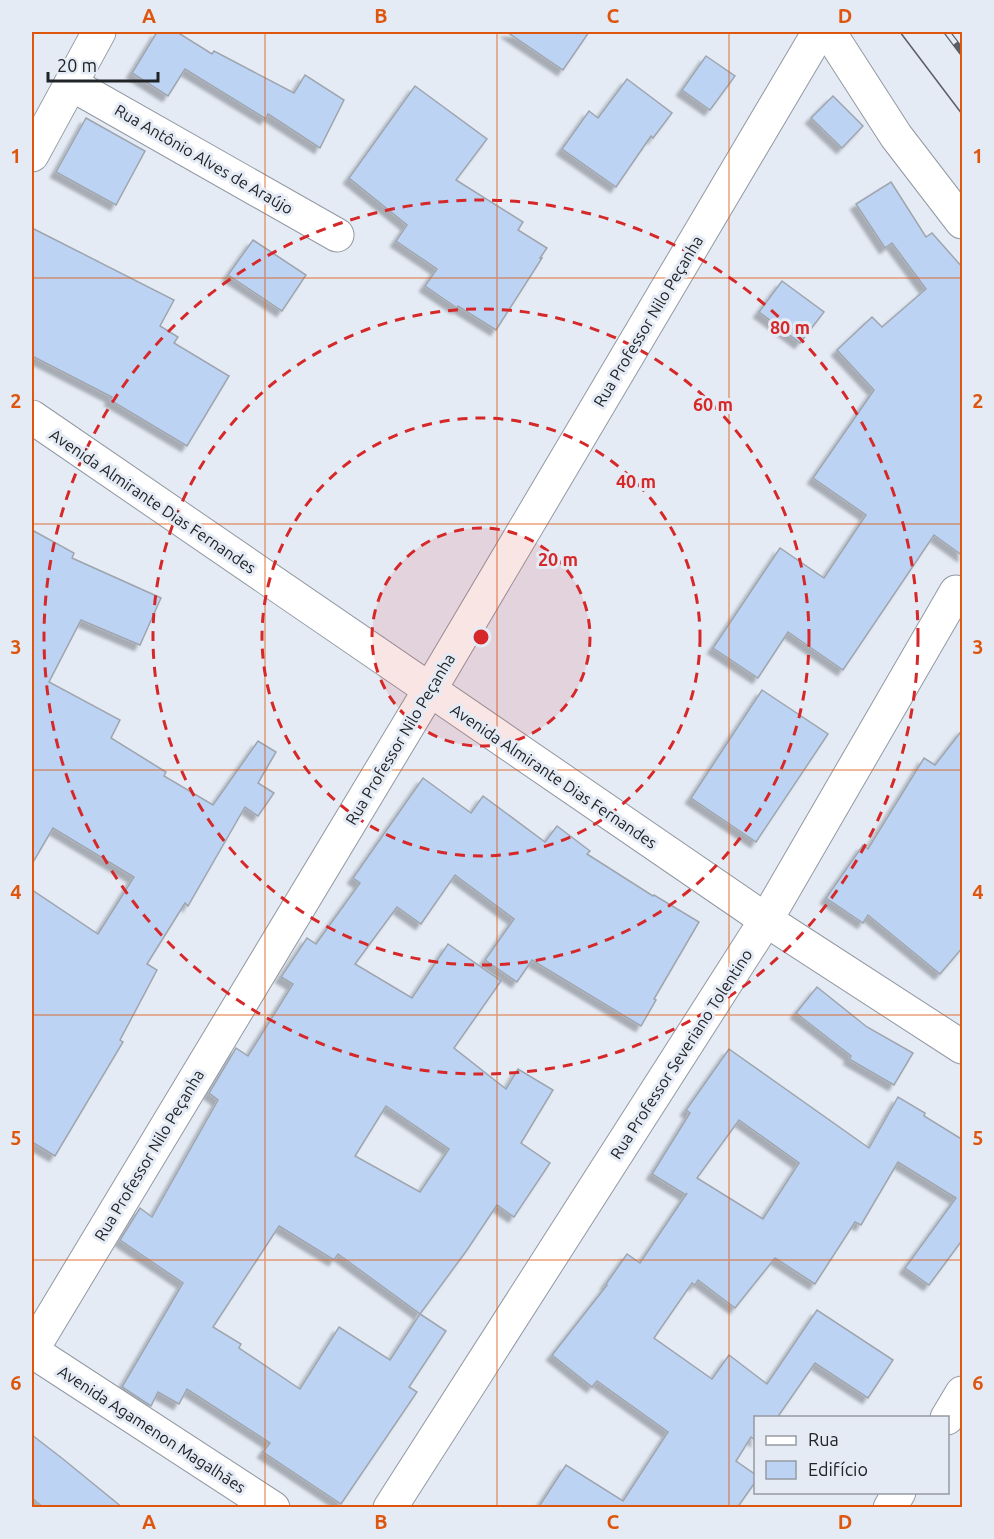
<svg xmlns="http://www.w3.org/2000/svg" width="994" height="1539" font-family="Ubuntu,sans-serif">
  <defs>
    <filter id="shadow"><feDropShadow dx="-5.5" dy="5.5" stdDeviation="1.5" flood-color="#0004"/></filter>
  </defs>
  <rect width="100%" height="100%" fill="#e4ebf5"/>
  <g fill="#bcd3f3" stroke="#9fa5ae" stroke-width="1.5" fill-rule="evenodd" filter="url(#shadow)">
    <path d="M157,32H177L212,54L214,51L294,93L305,75L344,100L320,148L268,114L266,119L185,69L168,96L132,73Z"/>
    <path d="M507,32H589L563,70Z"/>
    <path d="M706,56L735,76L710,110L682,90Z"/>
    <path d="M627,79L672,113L653,138L651,136L616,187L562,149L589,111L598,118Z"/>
    <path d="M415,86L487,139L456,180L523,222L518,230L547,248L540,258H542L496,330L458,306L457,308L425,286L437,269L396,241L407,225L349,178Z"/>
    <path d="M833,96L863,126L842,148L811,118Z"/>
    <path d="M86,118L145,151L116,205L56,172Z"/>
    <path d="M891,182L926,237L932,233L963,268V556L934,535L843,670L788,632L758,678L713,648L780,548L824,578L866,515L813,478L874,390L837,350L872,317L882,327L926,289L892,243L885,248L856,204Z"/>
    <path d="M32,228L174,300L160,326L178,337L174,343L229,376L187,446L110,400L112,397L32,356Z"/>
    <path d="M253,240L306,275L282,311L228,275Z"/>
    <path d="M782,281L824,312L800,343L759,312Z"/>
    <path d="M32,530L74,553L72,558L161,598L140,645L81,620L49,682L120,720L111,738L166,772L164,776L213,805L258,741L276,752L258,783L274,793L258,816L245,807L188,906L185,903L147,964L157,970L120,1040L123,1042L55,1156L32,1142V890L98,934L134,877L53,828L32,864Z"/>
    <path d="M762,690L828,734L756,842L691,798Z"/>
    <path d="M963,729V947L940,974L868,915L863,923L826,898L863,845L868,849L924,758L935,765Z"/>
    <path d="M423,778L471,813L483,796L545,842L557,826L590,851L587,854L653,896L654,895L699,922L654,999L656,1000L641,1026L532,960L517,982L485,960L514,919L455,875L421,924L397,907L355,964L412,998L448,944L501,981L454,1048L506,1089L518,1069L553,1090L521,1143L550,1163L514,1217L497,1205L467,1250L420,1314L446,1331L409,1387L417,1392L341,1504L263,1452L270,1443L187,1389L179,1404L158,1392L151,1406L122,1387L183,1283L120,1240L140,1208L152,1217L218,1100L209,1093L236,1048L248,1056L293,984L281,977L307,938L316,944L360,883L353,878ZM386,1106L449,1149L420,1192L355,1156ZM279,1226L334,1260L338,1254L420,1314L390,1360L339,1327L300,1389L239,1348L241,1344L213,1327Z"/>
    <path d="M817,987L867,1027L913,1053L894,1085L849,1059L851,1056L796,1013Z"/>
    <path d="M729,1049L869,1148L898,1097L925,1113L924,1116L963,1140V1239L929,1285L905,1268L956,1198L898,1162L861,1225L855,1222L815,1284L775,1258L735,1308L698,1280L695,1285L692,1283L654,1338L712,1379L729,1355L767,1384L817,1310L893,1360L868,1398L815,1363L777,1418H756V1441L751,1437L736,1461L756,1475V1481L737,1508H538L566,1465L623,1501L668,1432L597,1381L592,1387L552,1355L607,1285L606,1284L627,1254L640,1263L687,1193L686,1195L652,1174L690,1113L686,1110ZM739,1120L799,1163L763,1219L697,1178Z"/>
    <path d="M32,1435L63,1459L123,1508H44L32,1498Z"/>
  </g>
  <g fill="none" stroke-linecap="round" stroke-linejoin="round">
    <defs>
      <g id="minor">
        <path d="M829,32L896,136L962,222"/>
        <path d="M71,84L337,235"/>
        <path d="M32,155L99,32"/>
        <path d="M32,417L766,920L962,1047"/>
        <path d="M32,1350L429,691L819,32"/>
        <path d="M32,1351L273,1508"/>
        <path d="M947,1418L962,1393"/>
        <path d="M390,1508L766,920L956,592"/>
        <path d="M890,1508L899,1492"/>
      </g>
    </defs>
    <use href="#minor" stroke="#9399a2" stroke-width="35"/>
    <use href="#minor" stroke="#fff" stroke-width="33"/>
    <path stroke="#5b5f64" stroke-width="1.5" d="M900,32L962,114"/>
    <defs>
      <path id="rail" d="M947,32L962,52"/>
    </defs>
    <use href="#rail" stroke="#5b5f64" stroke-width="7"/>
    <use href="#rail" stroke="#e4ebf5" stroke-width="4.5" stroke-dasharray="14" stroke-linecap="butt"/>
  </g>
  <path fill="none" stroke="#de560d" stroke-width="1.5" stroke-opacity="0.55" d="M265,32V1508M497,32V1508M729,32V1508M32,278H962M32,524H962M32,770H962M32,1015H962M32,1260H962"/>
  <circle cx="481" cy="637" r="109" fill="#d62828" fill-opacity=".12"/>
  <g fill="none" stroke="#d62828" stroke-width="3" stroke-dasharray="10 8">
    <circle cx="481" cy="637" r="109"/>
    <circle cx="481" cy="637" r="219"/>
    <circle cx="481" cy="637" r="328"/>
    <circle cx="481" cy="637" r="437"/>
  </g>
  <g text-anchor="middle" dominant-baseline="central" stroke-width="6" stroke-linejoin="round" paint-order="stroke">
    <g font-size="16" fill="#212427" stroke="#e4ebf5">
      <text transform="translate(204 159) rotate(30)">Rua Antônio Alves de Araújo</text>
      <text transform="translate(648 321) rotate(-59)">Rua Professor Nilo Peçanha</text>
      <text transform="translate(153 501) rotate(34)">Avenida Almirante Dias Fernandes</text>
      <text transform="translate(400 739) rotate(-59)">Rua Professor Nilo Peçanha</text>
      <text transform="translate(554 776) rotate(34)">Avenida Almirante Dias Fernandes</text>
      <text transform="translate(681 1054) rotate(-57)">Rua Professor Severiano Tolentino</text>
      <text transform="translate(149 1155) rotate(-59)">Rua Professor Nilo Peçanha</text>
      <text transform="translate(152 1429) rotate(33)">Avenida Agamenon Magalhães</text>
    </g>
  </g>
  <circle cx="481" cy="637" r="9" fill="#d62828" stroke="#e4ebf5" stroke-width="3"/>
  <g font-size="18" text-anchor="middle" font-weight="bold" fill="#d62828" stroke="#e4ebf5" stroke-width="6" stroke-linejoin="round" paint-order="stroke">
    <text x="790" y="334">80 m</text>
    <text x="713" y="411">60 m</text>
    <text x="636" y="488">40 m</text>
    <text x="558" y="566">20 m</text>
  </g>
  <rect width="994" height="1539" fill="none" stroke="#e4ebf5" stroke-width="66"/>
  <rect x="754" y="1416" width="195" height="78" fill="#e4ebf5" stroke="#969ba3" stroke-width="1.5"/>
  <rect x="766" y="1436" width="30" height="9" fill="#ffffff" stroke="#969ba3" stroke-width="1.5"/>
  <text x="808" y="1446" font-size="18" fill="#212427">Rua</text>
  <rect x="766" y="1461" width="30" height="18" fill="#bcd3f3" stroke="#969ba3" stroke-width="1.5"/>
  <text x="808" y="1476" font-size="18" fill="#212427">Edifício</text>
  <path d="M48 72v9h110v-9" fill="none" stroke="#212427" stroke-width="3"/>
  <text x="57" y="72" font-size="18" fill="#212427" stroke="#e4ebf5" stroke-width="4.5" paint-order="stroke">20 m</text>
  <rect x="33" y="33" width="928" height="1473" fill="none" stroke="#de560d" stroke-width="2"/>
  <g font-size="20" text-anchor="middle" font-weight="bold" fill="#de560d">
    <text x="149" y="23">A</text>
    <text x="381" y="23">B</text>
    <text x="613" y="23">C</text>
    <text x="845" y="23">D</text>
    <text x="16" y="163">1</text>
    <text x="978" y="163">1</text>
    <text x="16" y="408">2</text>
    <text x="978" y="408">2</text>
    <text x="16" y="654">3</text>
    <text x="978" y="654">3</text>
    <text x="16" y="899">4</text>
    <text x="978" y="899">4</text>
    <text x="16" y="1145">5</text>
    <text x="978" y="1145">5</text>
    <text x="16" y="1390">6</text>
    <text x="978" y="1390">6</text>
    <text x="149" y="1529">A</text>
    <text x="381" y="1529">B</text>
    <text x="613" y="1529">C</text>
    <text x="845" y="1529">D</text>
  </g>
</svg>
